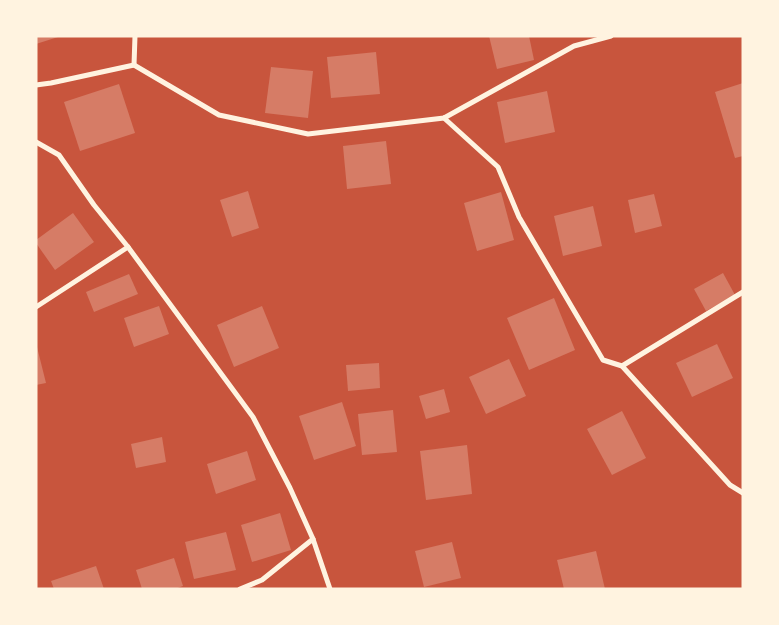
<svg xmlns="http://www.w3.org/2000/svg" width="779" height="625" font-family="Manrope,sans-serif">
  <rect width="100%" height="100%" fill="#c8553d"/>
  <g fill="#d67c66">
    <path d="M36,36H58V37L36,44Z"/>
    <path d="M489,36H529L534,60L497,69Z"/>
    <path d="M376,52L380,94L331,98L327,57Z"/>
    <path d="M271,67L313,71L308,118L265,113Z"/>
    <path d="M743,83V156L735,158L715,92Z"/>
    <path d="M119,84L135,133L80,151L64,102Z"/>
    <path d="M547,91L555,132L505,143L497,102Z"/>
    <path d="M386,141L391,184L347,189L343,146Z"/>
    <path d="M248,191L259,228L232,237L220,200Z"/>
    <path d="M501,192L514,240L477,251L464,203Z"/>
    <path d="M654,194L662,226L635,233L628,200Z"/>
    <path d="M593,206L602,246L563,256L554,216Z"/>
    <path d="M73,213L94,242L55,270L36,243V240Z"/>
    <path d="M723,273L735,295L706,311L694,289Z"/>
    <path d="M129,274L138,294L94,312L86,292Z"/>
    <path d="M554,298L575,350L529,370L507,318Z"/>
    <path d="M159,306L169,334L134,347L124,318Z"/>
    <path d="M262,306L279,348L234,367L217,325Z"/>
    <path d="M36,343L46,383L36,385Z"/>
    <path d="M717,344L733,378L692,397L676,363Z"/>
    <path d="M509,359L526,396L486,414L469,377Z"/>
    <path d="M379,363L380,388L348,391L346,365Z"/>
    <path d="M444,389L450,412L426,419L419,396Z"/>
    <path d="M342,402L356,446L314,460L299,416Z"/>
    <path d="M393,410L397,452L362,455L358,414Z"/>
    <path d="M622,411L646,458L612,475L587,429Z"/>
    <path d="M162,437L166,462L136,468L131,444Z"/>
    <path d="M467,445L472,494L426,500L420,451Z"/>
    <path d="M247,451L256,480L216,494L207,464Z"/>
    <path d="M280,513L291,550L252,562L241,525Z"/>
    <path d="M226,532L236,570L194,579L185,542Z"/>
    <path d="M452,542L461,578L424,587L415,551Z"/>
    <path d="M596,551L605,589H564L557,560Z"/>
    <path d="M174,558L183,586L175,589H142L136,570Z"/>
    <path d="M96,566L104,589H54L51,581Z"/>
  </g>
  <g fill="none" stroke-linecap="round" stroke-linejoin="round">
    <g stroke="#fff3e0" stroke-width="5">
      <path d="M134,65L135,36"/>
      <path d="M36,85L51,83L134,65L219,115L308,134L444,118L574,46L611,36"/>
      <path d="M444,118L498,167L519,217L603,360L622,366L730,485L743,493"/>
      <path d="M36,142L59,155L94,205L128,247L253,417L290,488L313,539L330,589"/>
      <path d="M36,307L128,247"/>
      <path d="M622,366L743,292"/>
      <path d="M240,589L262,580L313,539"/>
    </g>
  </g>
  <rect width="779" height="625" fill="none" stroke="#fff3e0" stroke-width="75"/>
</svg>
